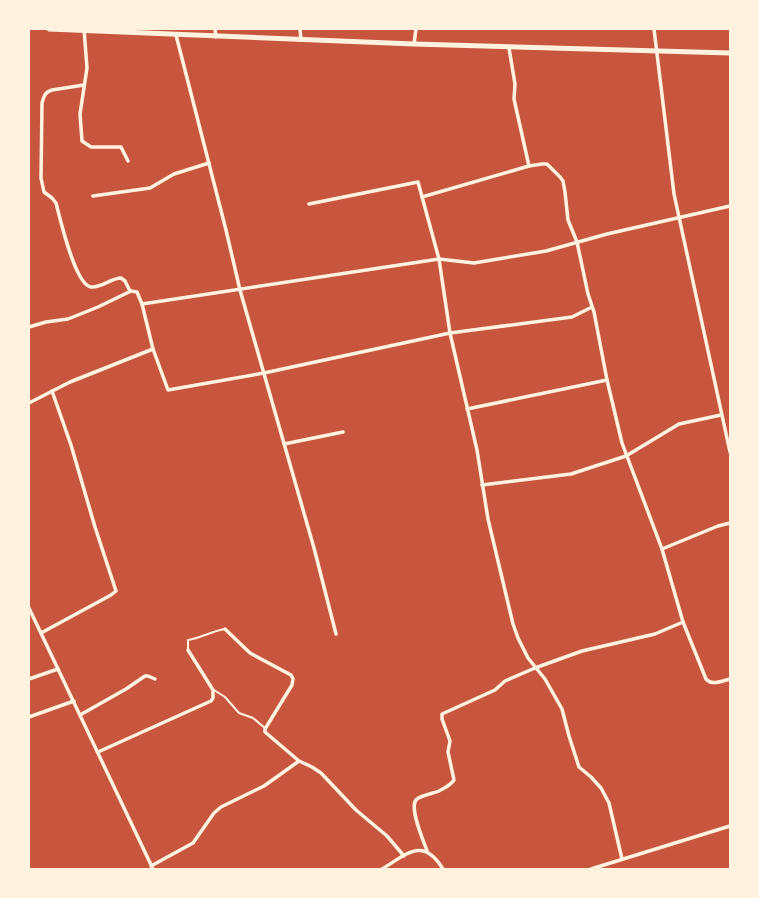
<svg xmlns="http://www.w3.org/2000/svg" width="759" height="898" font-family="'Noto Sans',sans-serif">
  <rect width="100%" height="100%" fill="#c8553d"/>
  <g fill="none" stroke-linecap="round" stroke-linejoin="round">
    <g stroke="#fff3e0" stroke-width="2">
      <path d="M188,650V640C201,638 212,631 225,629"/>
      <path d="M214,690L225,697L239,713L253,718L265,728"/>
    </g>
    <g stroke="#fff3e0" stroke-width="3.5">
      <path d="M84,29L87,68L80,114L82,141L91,147H121L128,161"/>
      <path d="M215,29L216,37"/>
      <path d="M300,29L301,40"/>
      <path d="M654,29L674,194L730,452"/>
      <path d="M176,35L226,230L240,290L314,548L336,634"/>
      <path d="M414,44L416,29"/>
      <path d="M509,48L515,84L514,99L529,166"/>
      <path d="M84,85L52,90C45,92 44,96 42,103L41,178L44,192L52,198L56,203C60,218 75,285 91,287C102,288 111,278 121,278L125,281L130,291"/>
      <path d="M93,196L150,188L174,174L209,163"/>
      <path d="M422,197L529,166L542,164H547L560,177L563,181L565,192L568,220L577,242L588,294L594,312L607,380L622,443L662,549L683,622L706,679C712,686 722,681 730,679"/>
      <path d="M309,204L418,182L439,259L450,333L477,450L488,519L513,624L518,638L528,658L545,679L562,709L569,736L579,767L591,777L601,788L609,803L622,859"/>
      <path d="M142,304L439,259L474,263L546,251L607,234L730,206"/>
      <path d="M29,327L46,322L68,319L98,307L131,291L137,292L142,304L153,349L168,390L264,373L450,333L572,317L592,307"/>
      <path d="M29,403L70,382L153,349"/>
      <path d="M467,409L607,380"/>
      <path d="M284,444L343,432"/>
      <path d="M482,485L571,474L626,456L679,424L721,415"/>
      <path d="M662,549L718,526L730,523"/>
      <path d="M29,608L153,869"/>
      <path d="M225,629L250,653L291,675L293,679L292,685L265,729V732L299,761"/>
      <path d="M41,633L111,595L116,591L95,527L71,445L52,391"/>
      <path d="M29,679L58,669"/>
      <path d="M80,715L126,689L145,676H148L155,679"/>
      <path d="M29,717L74,701"/>
      <path d="M98,752L211,701L213,698V690L188,650"/>
      <path d="M427,851C424,842 409,808 416,800C420,795 432,794 439,791C444,788 450,786 454,780L448,752L450,741L442,719V714L495,690L505,681L535,668L582,651L655,634L683,622"/>
      <path d="M151,866L193,843L214,813L221,807L264,786L299,761L312,767L321,773L356,810L387,836L404,856"/>
      <path d="M382,869C407,854 423,836 443,869"/>
      <path d="M591,869L730,826"/>
    </g>
    <path stroke="#fff3e0" stroke-width="5" d="M49,29L414,44L730,53"/>
  </g>
  <rect width="759" height="898" fill="none" stroke="#fff3e0" stroke-width="60"/>
</svg>
